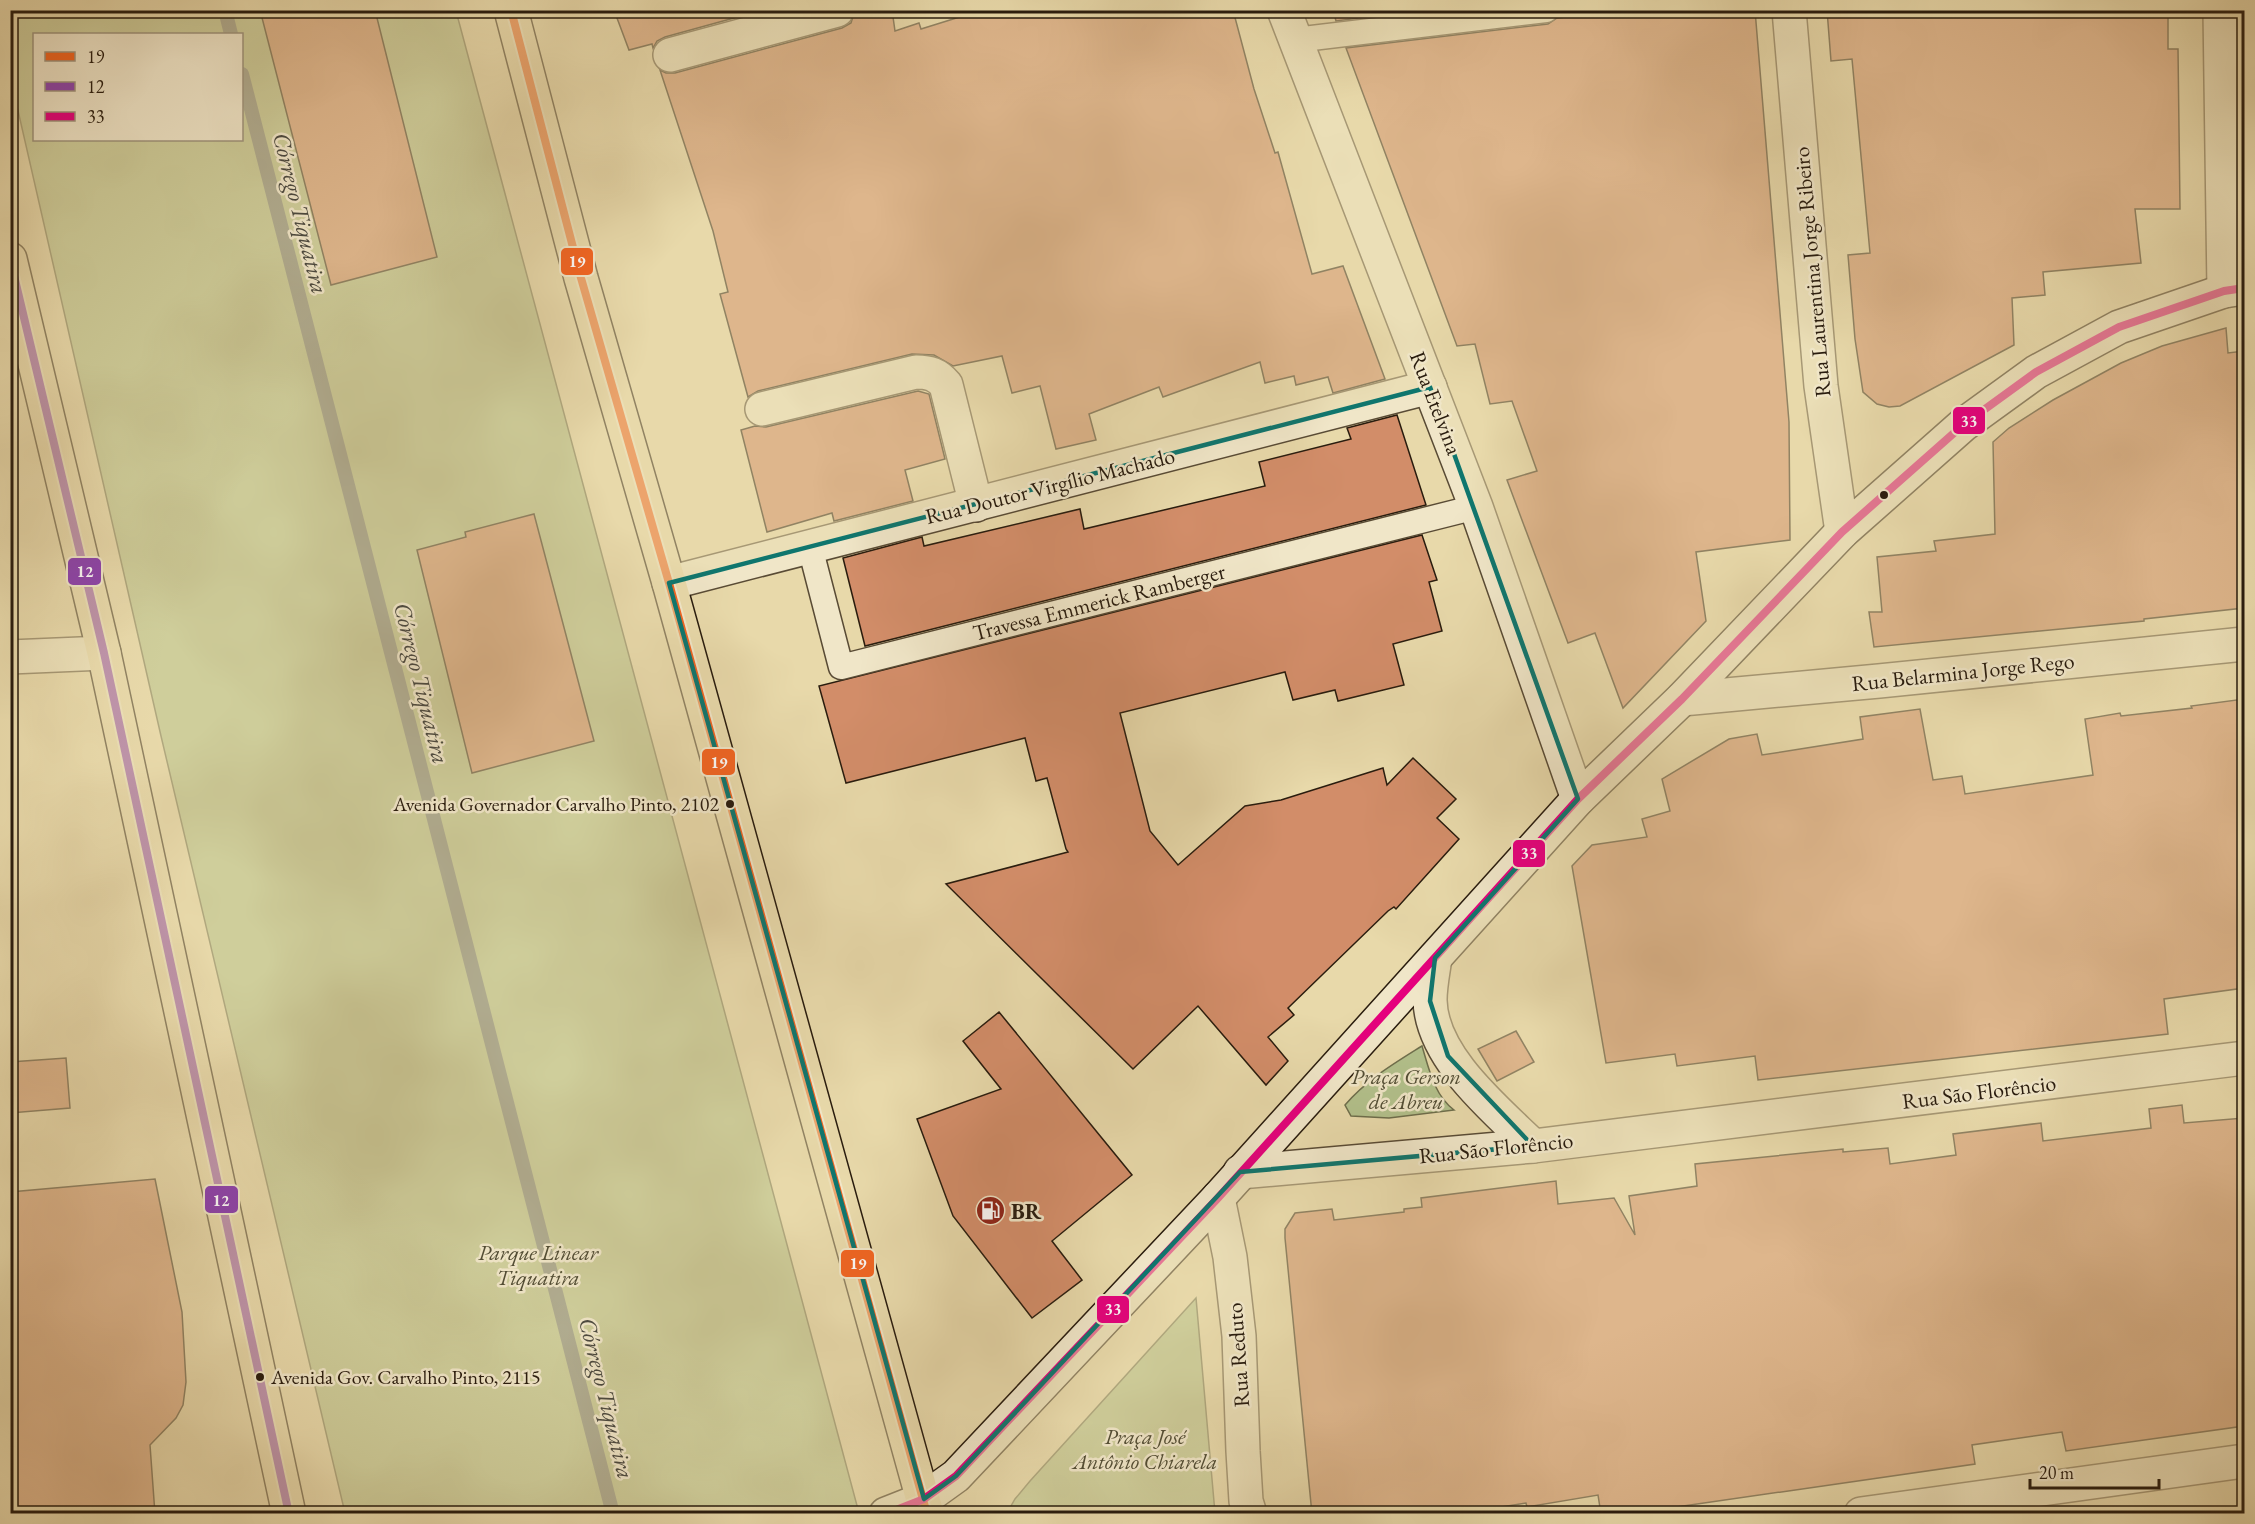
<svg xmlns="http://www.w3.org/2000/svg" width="2255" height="1524" font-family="'EB Garamond',serif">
  <rect width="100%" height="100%" fill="#e8d9aa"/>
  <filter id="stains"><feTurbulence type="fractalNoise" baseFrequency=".00333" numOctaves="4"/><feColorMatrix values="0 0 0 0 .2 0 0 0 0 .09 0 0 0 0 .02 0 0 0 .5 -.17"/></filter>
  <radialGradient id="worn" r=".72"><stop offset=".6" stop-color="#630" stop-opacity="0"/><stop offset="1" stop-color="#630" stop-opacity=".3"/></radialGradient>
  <g fill="#b2c08b" stroke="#6e6e4c" stroke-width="1.5" fill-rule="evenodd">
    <path d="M10,11H456L859,1513H345L161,736L11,80ZM34,34H242V140H34Z"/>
    <path d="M1422,1046C1429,1069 1434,1095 1454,1110L1389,1118L1351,1116L1345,1105C1366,1080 1395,1063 1422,1046Z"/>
    <path d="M1196,1298L1215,1513H1007L1015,1499L1030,1481Z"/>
  </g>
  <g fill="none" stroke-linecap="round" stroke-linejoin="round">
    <g stroke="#6f7973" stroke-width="14">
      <path d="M225,10L231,34"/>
      <path d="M242,74L613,1514"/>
    </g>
  </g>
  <g fill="#d28d69" stroke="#291c0e" stroke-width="1.5">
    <path d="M260,10H375L437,257L331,285Z"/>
    <path d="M614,10H763L665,37L657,41L653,48L652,44L629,50Z"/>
    <path d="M855,10H892L895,31L919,23L921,29L982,10H1233L1254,89L1275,153L1278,152L1312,274L1343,266L1385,379L1333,393L1328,377L1296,385L1294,376L1265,383L1260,362L1163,397L1159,387L1089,414L1096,440L1056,449L1040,386L1012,393L1002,356L953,366L934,355L912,354L758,391L748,397L720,294L728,292L713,231L660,70L666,73H675L842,28L851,23Z"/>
    <path d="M1333,10H1422L1336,21Z"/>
    <path d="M1629,10H1755L1789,422L1790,540L1696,552L1706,621L1623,708L1595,633L1568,643L1507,480L1537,471L1512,401L1490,404L1475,344L1457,346L1346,48L1548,24L1557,18Z"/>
    <path d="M1827,10H2168V49H2178L2180,209H2135L2141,263L2043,272L2045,295L2012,298L2014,345L1900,406L1889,407L1877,404L1863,392L1855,339L1848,255L1870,253L1852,59L1831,61Z"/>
    <path d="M2226,328L2228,353L2244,351V608L2144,619V621L1874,647L1869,612H1882L1877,557L1936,551L1934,541L1995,534L1993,442L2009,428L2053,400L2121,363L2162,346Z"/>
    <path d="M918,391L929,394L945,459L905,470L913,501L834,521L832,513L767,532L741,430L755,426L766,427Z"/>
    <path d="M1397,415L1426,505L865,646L843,558L922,537L924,546L1080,509L1084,529L1265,486L1259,462L1351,439L1347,428Z"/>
    <path d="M534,514L594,741L472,773L417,550L466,537L465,532Z"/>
    <path d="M1422,535L1437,580L1429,582L1442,631L1393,644L1404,685L1338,701L1335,690L1293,700L1285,672L1120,713L1150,831L1178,865L1245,806L1281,800L1383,768L1387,785L1413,758L1456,799L1437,818L1459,839L1396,909L1394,907L1388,911L1288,1008L1294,1015L1268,1037L1288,1061L1266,1085L1198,1006L1133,1069L946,884L1068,852L1066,849L1047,778L1036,781L1025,738L846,783L819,686Z"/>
    <path d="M2244,699V988L2164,999L2168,1034L1758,1080L1755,1056L1677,1066L1675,1054L1606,1063L1572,866L1592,845L1647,837L1642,819L1670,811L1662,779L1729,739L1757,734L1762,755L1863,739L1860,717L1920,709L1933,780L1962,776L1965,794L2093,775L2085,719L2120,713L2121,716L2192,708L2191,706Z"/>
    <path d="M999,1012L1132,1175L1052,1241L1082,1280L1032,1318L953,1216L917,1119L1001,1089L963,1041Z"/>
    <path d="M1516,1031L1534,1062L1497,1081L1478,1049Z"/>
    <path d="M66,1058L70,1108L10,1113V1062Z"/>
    <path d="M2182,1105L2184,1123L2244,1118V1426L2066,1451L2062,1432L1972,1445L1975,1464L1628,1514H1601L1598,1495L1527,1507L1526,1503L1458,1514H1312L1285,1238V1229L1295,1213L1332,1209L1334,1220L1404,1212V1209L1422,1207L1421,1198L1556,1181L1558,1204L1614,1198L1635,1235L1629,1196L1697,1186L1695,1164L1843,1149V1152L1888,1148L1890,1164L1956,1155L1953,1134L2041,1123L2043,1141L2151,1128L2149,1109Z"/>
    <path d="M155,1179L182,1312L186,1382L183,1405L176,1418L150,1445L155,1514H10V1192Z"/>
  </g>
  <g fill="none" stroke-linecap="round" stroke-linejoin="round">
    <defs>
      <g id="lane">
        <path d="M1295,40L1546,10"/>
        <path d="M810,547L841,667L1476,507"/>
      </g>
      <g id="street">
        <path d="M1284,10L1476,507L1578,799"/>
        <path d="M1789,10L1821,386L1842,532"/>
        <path d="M2220,10L2224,291"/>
        <path d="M670,55L837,10"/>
        <path d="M762,409L916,372C929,372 937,374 946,385L976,505"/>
        <path d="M669,583L1430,387"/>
        <path d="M10,657L104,653"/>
        <path d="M1682,699L1879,681L2244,644"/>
        <path d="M1435,958C1433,972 1430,986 1430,1000C1431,1057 1495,1109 1533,1146"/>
        <path d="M1240,1172L1533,1146L2244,1058"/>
        <path d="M1218,1198L1230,1257L1239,1336L1243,1451L1246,1501L1250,1514"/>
        <path d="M1861,1514L2244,1461"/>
      </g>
      <path id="secondary" d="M886,1514L924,1499L956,1476L1218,1198L1578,799L1682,699L1842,532L1963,425L2036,372L2119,327L2224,291L2244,288"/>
      <g id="primary">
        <path d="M511,10L581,278L669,583L927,1514"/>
        <path d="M10,259L104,653L289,1514"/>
      </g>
    </defs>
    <use href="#lane" stroke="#594b35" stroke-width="27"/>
    <use href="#street" stroke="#594b35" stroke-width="36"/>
    <use href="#secondary" stroke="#291c0e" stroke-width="36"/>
    <use href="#primary" stroke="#291c0e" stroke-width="36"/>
    <use href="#lane" stroke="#f0e6c8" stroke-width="24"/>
    <use href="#street" stroke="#f0e6c8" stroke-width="33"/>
    <use href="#secondary" stroke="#f0e6c8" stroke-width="33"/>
    <use href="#primary" stroke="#e8d9aa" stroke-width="33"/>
    <defs>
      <path id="bus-1" d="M511,10L581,278L669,583L927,1514"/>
      <path id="bus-2" d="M10,259L104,653L289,1514"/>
      <path id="bus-3" d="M886,1514L924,1499L956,1476L1218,1198L1578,799L1682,699L1842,532L1963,425L2036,372L2119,327L2224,291L2244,288"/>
    </defs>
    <use href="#bus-1" stroke="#f0e6c8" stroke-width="12"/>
    <use href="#bus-2" stroke="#f0e6c8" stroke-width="12"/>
    <use href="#bus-3" stroke="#f0e6c8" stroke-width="12"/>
    <use href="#bus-1" stroke="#f26522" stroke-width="8"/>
    <use href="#bus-2" stroke="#8e44ad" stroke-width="8"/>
    <use href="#bus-3" stroke="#e5007d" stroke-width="8"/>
  </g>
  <path d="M0 0H2255V1524H0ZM1430,387L1578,799L1435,958L1430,1001L1448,1056L1533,1146L1240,1172L956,1476L924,1499L669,583Z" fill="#e8d9aa" fill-opacity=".55" fill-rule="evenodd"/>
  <path fill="none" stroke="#0f766e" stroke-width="4.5" stroke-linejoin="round" d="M1430,387L1578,799L1435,958L1430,1001L1448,1056L1533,1146L1240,1172L956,1476L924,1499L669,583Z"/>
  <defs>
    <symbol id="fuel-disc" viewBox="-11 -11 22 22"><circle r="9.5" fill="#8f2418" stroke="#f0e6c8"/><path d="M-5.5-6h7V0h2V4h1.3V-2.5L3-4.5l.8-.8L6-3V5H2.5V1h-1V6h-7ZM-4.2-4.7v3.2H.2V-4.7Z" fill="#fff"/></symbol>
  </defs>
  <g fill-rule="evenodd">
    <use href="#fuel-disc" x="974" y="1194" width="33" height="33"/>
  </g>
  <g fill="#291c0e" stroke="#f0e6c8" stroke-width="2">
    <circle cx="1884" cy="495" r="5"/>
    <circle cx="730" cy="804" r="5"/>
    <circle cx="260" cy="1377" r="5"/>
  </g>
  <g text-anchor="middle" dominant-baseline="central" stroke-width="5" stroke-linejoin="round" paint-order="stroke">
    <g font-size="20" fill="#291c0e" stroke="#f0e6c8" text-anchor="end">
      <text x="719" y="804">Avenida Governador Carvalho Pinto, 2102</text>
      <text x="271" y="1377" text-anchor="start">Avenida Gov. Carvalho Pinto, 2115</text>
    </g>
    <g font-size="22" fill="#291c0e" stroke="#f0e6c8">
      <text transform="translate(1812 272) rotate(-95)">Rua Laurentina Jorge Ribeiro</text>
      <text transform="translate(1436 403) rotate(69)">Rua Etelvina</text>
      <text transform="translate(1050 486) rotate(-14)">Rua Doutor Virgílio Machado</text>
      <text transform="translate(1099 602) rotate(-14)">Travessa Emmerick Ramberger</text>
      <text transform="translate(1963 672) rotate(-6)">Rua Belarmina Jorge Rego</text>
      <text transform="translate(1979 1092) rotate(-7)">Rua São Florêncio</text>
      <text transform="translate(1496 1148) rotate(-6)">Rua São Florêncio</text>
      <text transform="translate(1238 1355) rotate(-94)">Rua Reduto</text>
    </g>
    <g font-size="22" font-style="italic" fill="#524d34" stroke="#f0e6c8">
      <text x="1406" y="1076">Praça Gerson<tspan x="1406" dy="25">de Abreu</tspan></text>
      <text x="538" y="1252">Parque Linear<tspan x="538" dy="25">Tiquatira</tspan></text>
      <text x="1145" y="1436">Praça José<tspan x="1145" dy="25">Antônio Chiarela</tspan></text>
    </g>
    <g font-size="22" font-weight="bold" fill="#291c0e" stroke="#f0e6c8" text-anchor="start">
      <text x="1011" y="1211">BR</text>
    </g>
    <g font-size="24" font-style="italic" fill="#4c4a40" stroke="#f0e6c8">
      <text transform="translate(301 213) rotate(76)">Córrego Tiquatira</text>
      <text transform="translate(422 683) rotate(76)">Córrego Tiquatira</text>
      <text transform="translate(607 1398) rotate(76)">Córrego Tiquatira</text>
    </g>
  </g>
  <g stroke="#f0e6c8" stroke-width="2">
    <rect x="560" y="247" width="34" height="29" rx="6" fill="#f26522"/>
    <rect x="1952" y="406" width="34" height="29" rx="6" fill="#e5007d"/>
    <rect x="67" y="557" width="35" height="29" rx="6" fill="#8e44ad"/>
    <rect x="701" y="748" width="35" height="28" rx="6" fill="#f26522"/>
    <rect x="1512" y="839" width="34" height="29" rx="6" fill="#e5007d"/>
    <rect x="204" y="1185" width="35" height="29" rx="6" fill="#8e44ad"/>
    <rect x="840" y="1249" width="35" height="29" rx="6" fill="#f26522"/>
    <rect x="1096" y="1295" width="34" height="29" rx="6" fill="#e5007d"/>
  </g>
  <g font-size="16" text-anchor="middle" font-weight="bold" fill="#fff">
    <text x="577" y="267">19</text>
    <text x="1969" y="427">33</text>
    <text x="85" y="577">12</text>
    <text x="719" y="768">19</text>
    <text x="1529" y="859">33</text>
    <text x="221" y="1206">12</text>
    <text x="858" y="1269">19</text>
    <text x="1113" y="1315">33</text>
  </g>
  <rect width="2255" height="1524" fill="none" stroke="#e8d9aa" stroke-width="36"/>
  <rect x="12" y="12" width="2231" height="1500" fill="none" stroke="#291c0e" stroke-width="3"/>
  <rect x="18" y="18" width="2219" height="1488" fill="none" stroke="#291c0e" stroke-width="1.5"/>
  <rect x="33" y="33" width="210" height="108" fill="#f0e6c8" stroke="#a0957e" stroke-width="1.5"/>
  <rect x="45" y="52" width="30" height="9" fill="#f26522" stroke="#a0957e" stroke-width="1.5"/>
  <text x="87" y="63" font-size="18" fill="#291c0e">19</text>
  <rect x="45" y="82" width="30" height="9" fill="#8e44ad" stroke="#a0957e" stroke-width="1.5"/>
  <text x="87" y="93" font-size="18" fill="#291c0e">12</text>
  <rect x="45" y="112" width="30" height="9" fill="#e5007d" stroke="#a0957e" stroke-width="1.5"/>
  <text x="87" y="123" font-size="18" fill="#291c0e">33</text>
  <path d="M2030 1479v9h129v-9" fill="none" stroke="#291c0e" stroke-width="3"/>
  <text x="2039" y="1479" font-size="18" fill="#291c0e" stroke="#f0e6c8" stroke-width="4.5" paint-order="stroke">20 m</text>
  <rect width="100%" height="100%" filter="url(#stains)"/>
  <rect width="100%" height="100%" fill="url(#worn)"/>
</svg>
